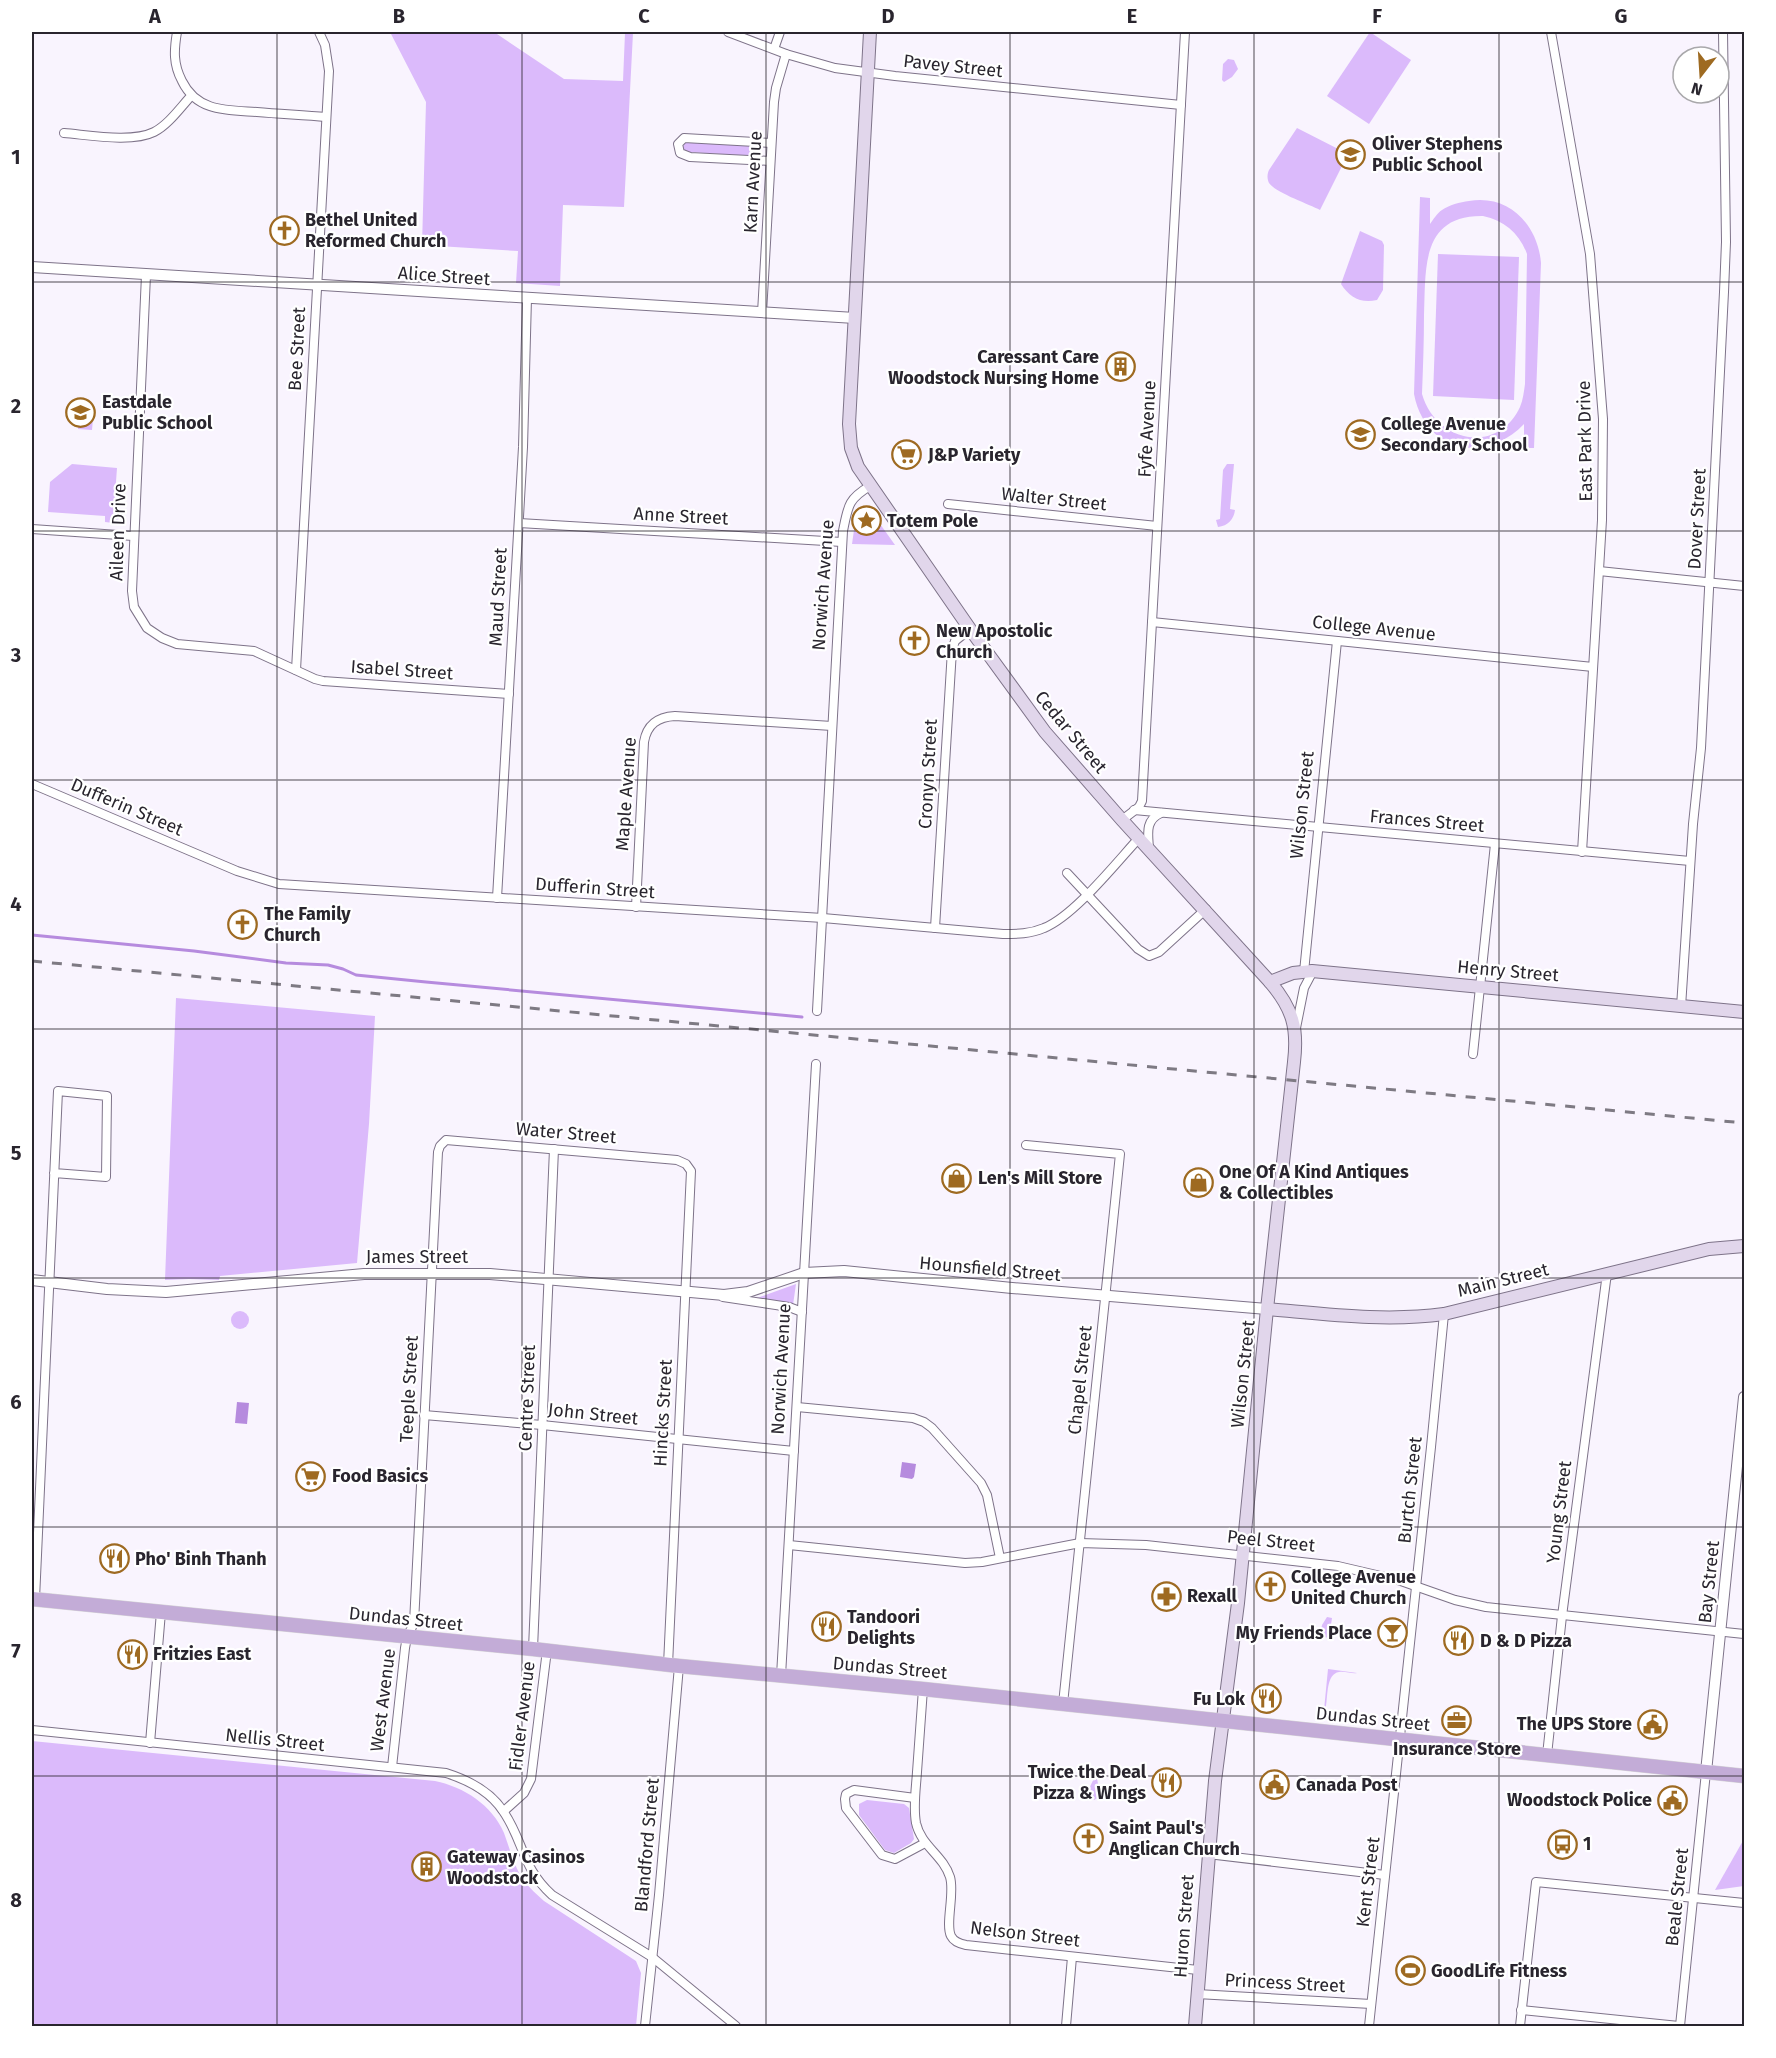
<svg xmlns="http://www.w3.org/2000/svg" width="1776" height="2058" font-family="'Fira Sans',sans-serif">
  <rect width="100%" height="100%" fill="#f9f4fe"/>
  <g fill="#dbbafb" fill-rule="evenodd">
    <path d="M390,32H494L564,79L623,81L625,33H633L624,207L563,205L560,286L516,283L518,251L422,245L426,102Z"/>
    <path d="M1370,32L1411,60L1369,124L1327,96Z"/>
    <path d="M1228,59L1234,60L1238,69L1232,77L1224,82L1222,80L1223,64Z"/>
    <path d="M1297,128L1348,154L1320,210C1309,204 1276,193 1269,183C1267,179 1267,174 1269,170Z"/>
    <path d="M688,141L755,146L757,152L752,156L689,152L685,151L683,147L685,142Z"/>
    <path d="M1420,197L1430,198V224C1433,220 1437,213 1442,210C1449,205 1460,202 1469,201C1509,194 1538,225 1541,263L1534,448H1524V424C1485,465 1425,452 1414,394ZM1483,216C1505,221 1519,233 1527,254L1525,384C1524,391 1523,400 1520,407C1498,455 1436,443 1422,394C1423,367 1424,341 1424,315C1426,270 1420,215 1483,216Z"/>
    <path d="M1360,231L1382,241L1384,245L1383,290L1377,300C1361,304 1349,297 1341,284Z"/>
    <path d="M1438,254L1519,257L1514,400L1433,396Z"/>
    <path d="M78,418L93,419L92,430L78,429Z"/>
    <path d="M72,464L117,468L114,509L121,510L120,518L113,523L105,522V516L48,512L50,482Z"/>
    <path d="M1227,464H1234L1230,509L1235,510C1234,519 1228,526 1218,527L1216,520L1220,519L1223,470Z"/>
    <path d="M863,510H870L873,514L895,545L852,544L856,516Z"/>
    <path d="M176,998L375,1016L369,1124L357,1263L220,1276L219,1280L189,1279L165,1280Z"/>
    <path d="M796,1284L793,1305L757,1298Z"/>
    <circle cx="240" cy="1320" r="9"/>
    <path d="M1327,1617L1332,1618L1329,1638L1320,1636L1322,1625Z"/>
    <path d="M1328,1669L1357,1673C1352,1674 1345,1671 1339,1672C1326,1674 1328,1696 1326,1706L1324,1710Z"/>
    <path d="M32,1741L435,1781C464,1787 492,1805 504,1833C510,1849 514,1867 524,1881C530,1888 537,1895 544,1901L636,1961L641,1973L636,2026H32Z"/>
    <path d="M1096,1774L1100,1793L1098,1798L1094,1800L1088,1796V1791Z"/>
    <path d="M867,1800L904,1804L909,1808L914,1839L911,1843L894,1853L885,1850L859,1815V1804Z"/>
    <path d="M1744,1839V1886L1715,1890Z"/>
  </g>
  <g fill="#b68bde">
    <path d="M237,1402L249,1403L247,1424L235,1423Z"/>
    <path d="M902,1462L916,1464L914,1477L912,1479L900,1477Z"/>
  </g>
  <g fill="none" stroke-linecap="round" stroke-linejoin="round">
    <path stroke="#b68bde" stroke-width="3" d="M32,935L194,951L286,963L328,965L343,969L356,975L426,982L802,1017"/>
    <defs>
      <g id="minor">
        <path d="M177,32C174,50 173,64 182,81C197,112 227,110 257,112C280,114 303,115 326,117"/>
        <path d="M728,32L786,54L835,68L895,76L1181,105"/>
        <path d="M1551,32L1590,254L1603,419L1602,520L1582,852"/>
        <path d="M774,49L780,32"/>
        <path d="M64,133C89,135 132,143 154,132C168,125 180,108 191,96"/>
        <path d="M770,161L690,157L680,153L678,144L684,138L771,143"/>
        <path d="M146,275L132,591L134,607L147,628L162,638L177,644L254,651L315,679L323,681L509,694"/>
        <path d="M762,313L774,102L776,88L786,54"/>
        <path d="M948,504L1157,526"/>
        <path d="M519,523L842,542"/>
        <path d="M32,529L133,536"/>
        <path d="M1599,571L1744,586"/>
        <path d="M1152,622L1593,667"/>
        <path d="M296,670L329,71L325,45L319,32"/>
        <path d="M32,784L237,871L279,884L823,918L1003,934C1017,934 1030,934 1044,928C1074,916 1116,863 1139,838"/>
        <path d="M1134,810L1690,861"/>
        <path d="M1122,820L1139,807L1142,801L1185,32"/>
        <path d="M1149,848C1148,834 1145,820 1161,813"/>
        <path d="M1067,873L1138,949L1149,956L1159,952L1206,909"/>
        <path d="M497,898L523,447L527,298"/>
        <path d="M636,907L644,742C647,724 658,717 675,716L832,726"/>
        <path d="M935,928L952,650L955,641L970,629"/>
        <path d="M1304,972L1337,641"/>
        <path d="M1681,1007L1693,824L1701,748L1724,292L1726,242L1723,32"/>
        <path d="M817,1011L843,531C848,506 848,499 870,486"/>
        <path d="M1296,1028L1304,988L1313,971"/>
        <path d="M1473,1054L1495,844"/>
        <path d="M1026,1145L1120,1154L1063,1704"/>
        <path d="M723,1297L789,1307L802,1312"/>
        <path d="M797,1407L913,1418L924,1422L932,1428L981,1483L987,1495L1000,1558"/>
        <path d="M424,1415L542,1425L794,1451"/>
        <path d="M789,1545L965,1563L982,1562L1080,1543L1146,1545L1338,1566L1398,1580L1455,1600L1486,1607L1744,1634"/>
        <path d="M35,1599L58,1091L107,1096L106,1177L54,1173"/>
        <path d="M533,1649L554,1149"/>
        <path d="M781,1676L816,1064"/>
        <path d="M923,1689C921,1717 919,1745 917,1772C916,1788 913,1807 916,1823C921,1846 943,1855 950,1877C955,1893 945,1924 951,1936C954,1942 961,1944 966,1945L1198,1970"/>
        <path d="M32,1730L446,1773C468,1780 490,1791 503,1811C524,1841 521,1867 552,1895L652,1957L736,2026"/>
        <path d="M150,1743L161,1612"/>
        <path d="M1547,1755L1562,1616L1607,1273"/>
        <path d="M392,1767L405,1648L407,1637L414,1623L438,1152L440,1146L446,1140L677,1160L686,1164L691,1171L668,1665"/>
        <path d="M915,1798L854,1790L846,1794L845,1799L846,1808L882,1855L895,1859L925,1843"/>
        <path d="M504,1811L524,1793L531,1779L547,1650"/>
        <path d="M1208,1854L1385,1875"/>
        <path d="M1197,1994L1371,2004"/>
        <path d="M1521,2010L1679,2026"/>
        <path d="M645,2026L659,1895L679,1666"/>
        <path d="M1066,2026L1072,1957"/>
        <path d="M1369,2026L1431,1447L1444,1314"/>
        <path d="M1520,2026L1536,1882L1744,1903"/>
        <path d="M1680,2026L1706,1772"/>
      </g>
      <g id="tertiary">
        <path d="M32,267L855,318"/>
        <path d="M32,1280L107,1289L166,1292L364,1274H490L724,1295L748,1292L804,1273L844,1271L1012,1288L1267,1309"/>
        <path d="M1706,1772L1744,1397"/>
      </g>
      <g id="secondary">
        <path d="M870,32L849,424L851,448L858,467L970,629L1045,732L1122,820L1270,982C1293,1009 1298,1028 1294,1062L1267,1309L1238,1603L1215,1781L1195,2026"/>
        <path d="M1270,982L1293,973L1312,971L1744,1012"/>
        <path d="M1267,1309C1326,1314 1385,1322 1444,1314L1709,1249L1744,1246"/>
      </g>
      <path id="primary" d="M32,1599L533,1649L679,1666L923,1689L1744,1776"/>
    </defs>
    <use href="#minor" stroke="#7e7389" stroke-width="10"/>
    <use href="#tertiary" stroke="#7e7389" stroke-width="12"/>
    <use href="#secondary" stroke="#7e7389" stroke-width="14"/>
    <use href="#primary" stroke="#d4d3d5" stroke-width="15"/>
    <use href="#minor" stroke="#fff" stroke-width="8"/>
    <use href="#tertiary" stroke="#fff" stroke-width="10"/>
    <use href="#secondary" stroke="#e1d6eb" stroke-width="12"/>
    <use href="#primary" stroke="#c3acd7" stroke-width="14"/>
    <path stroke="#7e7a83" stroke-width="3" stroke-dasharray="10 10" stroke-linecap="butt" d="M32,961L1744,1123"/>
  </g>
  <path fill="none" stroke="#29252e" stroke-width="1.5" stroke-opacity="0.55" d="M277,32V2026M522,32V2026M766,32V2026M1010,32V2026M1254,32V2026M1499,32V2026M32,282H1744M32,531H1744M32,780H1744M32,1029H1744M32,1278H1744M32,1527H1744M32,1776H1744"/>
  <defs>
    <symbol id="school-ring" viewBox="-11 -11 22 22"><circle r="9.5" fill="#fff" stroke="#9e6a21" stroke-width="1.5"/><path d="M0-5L7-2L0 1L-7-2ZM-4 1L0 2.5L4 1V4Q0 6-4 4Z" fill="#9e6a21"/></symbol>
    <symbol id="church-ring" viewBox="-11 -11 22 22"><circle r="9.5" fill="#fff" stroke="#9e6a21" stroke-width="1.5"/><path d="M-1.2-6h2.4v3.5h3.3v2.4h-3.3V6h-2.4V-.1h-3.3v-2.4h3.3Z" fill="#9e6a21"/></symbol>
    <symbol id="building-ring" viewBox="-11 -11 22 22"><circle r="9.5" fill="#fff" stroke="#9e6a21" stroke-width="1.5"/><path d="M-4-6H4V6H1V3H-1V6H-4ZM-2.5-4.3h1.7v1.8h-1.7ZM.8-4.3h1.7v1.8H.8ZM-2.5-1h1.7V.8h-1.7ZM.8-1h1.7V.8H.8Z" fill="#9e6a21"/></symbol>
    <symbol id="supermarket-ring" viewBox="-11 -11 22 22"><circle r="9.5" fill="#fff" stroke="#9e6a21" stroke-width="1.5"/><path d="M-6-5.5h2.5l.6 2H6L4.5 2H-2.5L-4.4-4H-6ZM-1.5 3.2a1.3 1.3 0 1 0 .1 0ZM3 3.2a1.3 1.3 0 1 0 .1 0Z" fill="#9e6a21"/></symbol>
    <symbol id="sight-ring" viewBox="-11 -11 22 22"><circle r="9.5" fill="#fff" stroke="#9e6a21" stroke-width="1.5"/><path d="M0-6L1.8-2.2L6-1.7L2.9 1.2L3.7 5.4L0 3.3L-3.7 5.4L-2.9 1.2L-6-1.7L-1.8-2.2Z" fill="#9e6a21"/></symbol>
    <symbol id="shop-ring" viewBox="-11 -11 22 22"><circle r="9.5" fill="#fff" stroke="#9e6a21" stroke-width="1.5"/><path d="M-5-2.5h2.3a2.7 3.5 0 0 1 5.4 0H5L5.5 6h-11ZM-1.5-2.5h3a1.5 2.3 0 0 0-3 0Z" fill="#9e6a21"/></symbol>
    <symbol id="restaurant-ring" viewBox="-11 -11 22 22"><circle r="9.5" fill="#fff" stroke="#9e6a21" stroke-width="1.5"/><path d="M-5-6h1v4h1v-4h1v4h1v-4h1v5L-1.5 .5V6h-2V.5L-5-1ZM5-6V6H3V1.5H1.5Q1.5-4 5-6Z" fill="#9e6a21"/></symbol>
    <symbol id="pharmacy-ring" viewBox="-11 -11 22 22"><circle r="9.5" fill="#fff" stroke="#9e6a21" stroke-width="1.5"/><path d="M-2-6h4v4h4v4h-4v4h-4v-4h-4v-4h4Z" fill="#9e6a21"/></symbol>
    <symbol id="bar-ring" viewBox="-11 -11 22 22"><circle r="9.5" fill="#fff" stroke="#9e6a21" stroke-width="1.5"/><path d="M-6-5H6L.8 .8V4.5H3.5V6h-7V4.5H-.8V.8Z" fill="#9e6a21"/></symbol>
    <symbol id="office-ring" viewBox="-11 -11 22 22"><circle r="9.5" fill="#fff" stroke="#9e6a21" stroke-width="1.5"/><path d="M-6-3h4V-5.5h4V-3h4V5H-6ZM-1-4.5V-3h2v-1.5ZM-6 0V1H6V0Z" fill="#9e6a21"/></symbol>
    <symbol id="civic-ring" viewBox="-11 -11 22 22"><circle r="9.5" fill="#fff" stroke="#9e6a21" stroke-width="1.5"/><path d="M-.6-6.5H3V-4.5H.6V-3L4-1V1h2V6H-6V1h2V-1L-.6-3ZM-1.2 2.5V6h2.4V2.5Z" fill="#9e6a21"/></symbol>
    <symbol id="bus-ring" viewBox="-11 -11 22 22"><circle r="9.5" fill="#fff" stroke="#9e6a21" stroke-width="1.5"/><path d="M-5-6H5V4H4V6H2V4H-2V6H-4V4H-5ZM-3.5-4V0h7V-4ZM-3.5 1.2v1.5H-2V1.2ZM2 1.2v1.5H3.5V1.2Z" fill="#9e6a21"/></symbol>
    <symbol id="stadium-ring" viewBox="-11 -11 22 22"><circle r="9.5" fill="#fff" stroke="#9e6a21" stroke-width="1.5"/><path d="M0-5a6.5 5 0 1 0 0 10a6.5 5 0 1 0 0-10ZM-3.5-1.8h7v3.6h-7Z" fill="#9e6a21"/></symbol>
  </defs>
  <g fill-rule="evenodd">
    <use href="#school-ring" x="1334" y="138" width="33" height="33"/>
    <use href="#church-ring" x="268" y="214" width="33" height="33"/>
    <use href="#building-ring" x="1104" y="350" width="33" height="33"/>
    <use href="#school-ring" x="64" y="396" width="33" height="33"/>
    <use href="#school-ring" x="1344" y="418" width="33" height="33"/>
    <use href="#supermarket-ring" x="890" y="438" width="33" height="33"/>
    <use href="#sight-ring" x="850" y="504" width="33" height="33"/>
    <use href="#church-ring" x="898" y="624" width="33" height="33"/>
    <use href="#church-ring" x="226" y="908" width="33" height="33"/>
    <use href="#shop-ring" x="940" y="1162" width="33" height="33"/>
    <use href="#shop-ring" x="1182" y="1166" width="33" height="33"/>
    <use href="#supermarket-ring" x="294" y="1460" width="33" height="33"/>
    <use href="#restaurant-ring" x="98" y="1542" width="33" height="33"/>
    <use href="#church-ring" x="1254" y="1570" width="33" height="33"/>
    <use href="#pharmacy-ring" x="1150" y="1580" width="33" height="33"/>
    <use href="#restaurant-ring" x="810" y="1610" width="33" height="33"/>
    <use href="#bar-ring" x="1376" y="1616" width="33" height="33"/>
    <use href="#restaurant-ring" x="1442" y="1624" width="33" height="33"/>
    <use href="#restaurant-ring" x="116" y="1638" width="33" height="33"/>
    <use href="#restaurant-ring" x="1250" y="1682" width="33" height="33"/>
    <use href="#office-ring" x="1440" y="1704" width="33" height="33"/>
    <use href="#civic-ring" x="1636" y="1708" width="33" height="33"/>
    <use href="#restaurant-ring" x="1150" y="1766" width="33" height="33"/>
    <use href="#civic-ring" x="1258" y="1768" width="33" height="33"/>
    <use href="#civic-ring" x="1656" y="1784" width="33" height="33"/>
    <use href="#church-ring" x="1072" y="1822" width="33" height="33"/>
    <use href="#bus-ring" x="1546" y="1828" width="33" height="33"/>
    <use href="#building-ring" x="410" y="1850" width="33" height="33"/>
    <use href="#stadium-ring" x="1394" y="1954" width="33" height="33"/>
  </g>
  <g text-anchor="middle" dominant-baseline="central" stroke-width="4.5" stroke-linejoin="round" paint-order="stroke">
    <g font-size="18" fill="#29252e" stroke="#fff">
      <text transform="translate(953 66) rotate(6)">Pavey Street</text>
      <text transform="translate(753 182) rotate(-87)">Karn Avenue</text>
      <text transform="translate(444 276) rotate(4)">Alice Street</text>
      <text transform="translate(297 349) rotate(-87)">Bee Street</text>
      <text transform="translate(1147 429) rotate(-87)">Fyfe Avenue</text>
      <text transform="translate(1585 441) rotate(-91)">East Park Drive</text>
      <text transform="translate(1054 499) rotate(6)">Walter Street</text>
      <text transform="translate(681 516) rotate(3)">Anne Street</text>
      <text transform="translate(1697 519) rotate(-87)">Dover Street</text>
      <text transform="translate(118 532) rotate(-88)">Aileen Drive</text>
      <text transform="translate(823 585) rotate(-86)">Norwich Avenue</text>
      <text transform="translate(498 597) rotate(-87)">Maud Street</text>
      <text transform="translate(1374 628) rotate(6)">College Avenue</text>
      <text transform="translate(402 670) rotate(4)">Isabel Street</text>
      <text transform="translate(1071 732) rotate(50)">Cedar Street</text>
      <text transform="translate(928 774) rotate(-87)">Cronyn Street</text>
      <text transform="translate(626 794) rotate(-86)">Maple Avenue</text>
      <text transform="translate(1302 805) rotate(-84)">Wilson Street</text>
      <text transform="translate(127 807) rotate(23)">Dufferin Street</text>
      <text transform="translate(1427 821) rotate(5)">Frances Street</text>
      <text transform="translate(595 888) rotate(4)">Dufferin Street</text>
      <text transform="translate(1508 971) rotate(5)">Henry Street</text>
      <text transform="translate(566 1133) rotate(5)">Water Street</text>
      <text x="417" y="1257">James Street</text>
      <text transform="translate(990 1269) rotate(5)">Hounsfield Street</text>
      <text transform="translate(1503 1280) rotate(-14)">Main Street</text>
      <text transform="translate(781 1369) rotate(-87)">Norwich Avenue</text>
      <text transform="translate(1243 1374) rotate(-84)">Wilson Street</text>
      <text transform="translate(1080 1380) rotate(-84)">Chapel Street</text>
      <text transform="translate(409 1389) rotate(-87)">Teeple Street</text>
      <text transform="translate(527 1398) rotate(-88)">Centre Street</text>
      <text transform="translate(663 1413) rotate(-87)">Hincks Street</text>
      <text transform="translate(593 1414) rotate(6)">John Street</text>
      <text transform="translate(1410 1490) rotate(-84)">Burtch Street</text>
      <text transform="translate(1559 1512) rotate(-83)">Young Street</text>
      <text transform="translate(1271 1541) rotate(6)">Peel Street</text>
      <text transform="translate(1709 1582) rotate(-84)">Bay Street</text>
      <text transform="translate(406 1619) rotate(6)">Dundas Street</text>
      <text transform="translate(890 1668) rotate(5)">Dundas Street</text>
      <text transform="translate(383 1700) rotate(-83)">West Avenue</text>
      <text transform="translate(522 1716) rotate(-83)">Fidler Avenue</text>
      <text transform="translate(1373 1719) rotate(6)">Dundas Street</text>
      <text transform="translate(275 1740) rotate(6)">Nellis Street</text>
      <text transform="translate(647 1845) rotate(-85)">Blandford Street</text>
      <text transform="translate(1368 1882) rotate(-83)">Kent Street</text>
      <text transform="translate(1677 1897) rotate(-84)">Beale Street</text>
      <text transform="translate(1184 1926) rotate(-86)">Huron Street</text>
      <text transform="translate(1025 1934) rotate(7)">Nelson Street</text>
      <text transform="translate(1285 1983) rotate(3)">Princess Street</text>
    </g>
    <g font-size="18" font-weight="bold" fill="#29252e" stroke="#fff" text-anchor="start">
      <text x="1372" y="144">Oliver Stephens<tspan x="1372" dy="21">Public School</tspan></text>
      <text x="305" y="220">Bethel United<tspan x="305" dy="21">Reformed Church</tspan></text>
      <text x="1099" y="357" text-anchor="end">Caressant Care<tspan x="1099" dy="21">Woodstock Nursing Home</tspan></text>
      <text x="102" y="402">Eastdale<tspan x="102" dy="21">Public School</tspan></text>
      <text x="1381" y="424">College Avenue<tspan x="1381" dy="21">Secondary School</tspan></text>
      <text x="928" y="455">J&amp;P Variety</text>
      <text x="887" y="521">Totem Pole</text>
      <text x="936" y="631">New Apostolic<tspan x="936" dy="21">Church</tspan></text>
      <text x="264" y="914">The Family<tspan x="264" dy="21">Church</tspan></text>
      <text x="1219" y="1172">One Of A Kind Antiques<tspan x="1219" dy="21">&amp; Collectibles</tspan></text>
      <text x="978" y="1178">Len's Mill Store</text>
      <text x="332" y="1476">Food Basics</text>
      <text x="135" y="1559">Pho' Binh Thanh</text>
      <text x="1291" y="1577">College Avenue<tspan x="1291" dy="21">United Church</tspan></text>
      <text x="1187" y="1596">Rexall</text>
      <text x="847" y="1617">Tandoori<tspan x="847" dy="21">Delights</tspan></text>
      <text x="1372" y="1633" text-anchor="end">My Friends Place</text>
      <text x="1480" y="1641">D &amp; D Pizza</text>
      <text x="153" y="1654">Fritzies East</text>
      <text x="1245" y="1699" text-anchor="end">Fu Lok</text>
      <text x="1632" y="1724" text-anchor="end">The UPS Store</text>
      <text x="1457" y="1749" text-anchor="middle">Insurance Store</text>
      <text x="1146" y="1772" text-anchor="end">Twice the Deal<tspan x="1146" dy="21">Pizza &amp; Wings</tspan></text>
      <text x="1296" y="1785">Canada Post</text>
      <text x="1652" y="1800" text-anchor="end">Woodstock Police</text>
      <text x="1109" y="1828">Saint Paul's<tspan x="1109" dy="21">Anglican Church</tspan></text>
      <text x="1583" y="1844">1</text>
      <text x="447" y="1857">Gateway Casinos<tspan x="447" dy="21">Woodstock</tspan></text>
      <text x="1431" y="1971">GoodLife Fitness</text>
    </g>
  </g>
  <rect width="1776" height="2058" fill="none" stroke="#ffffff" stroke-width="66"/>
  <g transform="translate(1701 75) rotate(197)"><circle r="28" fill="#ffffff" stroke="#a9a8ab" stroke-width="1.5"/>
  <path d="M0-4.5L10 22L0 15L-10 22Z" fill="#9e6a21"/>
  <text y="-9" font-size="16" font-weight="bold" text-anchor="middle" fill="#29252e">N</text>
  </g>
  <rect x="33" y="33" width="1710" height="1992" fill="none" stroke="#29252e" stroke-width="2"/>
  <g font-size="20" text-anchor="middle" font-weight="bold" fill="#29252e">
    <text x="155" y="23">A</text>
    <text x="399" y="23">B</text>
    <text x="644" y="23">C</text>
    <text x="888" y="23">D</text>
    <text x="1132" y="23">E</text>
    <text x="1377" y="23">F</text>
    <text x="1621" y="23">G</text>
    <text x="16" y="164">1</text>
    <text x="16" y="413">2</text>
    <text x="16" y="662">3</text>
    <text x="16" y="911">4</text>
    <text x="16" y="1160">5</text>
    <text x="16" y="1409">6</text>
    <text x="16" y="1658">7</text>
    <text x="16" y="1907">8</text>
  </g>
</svg>
